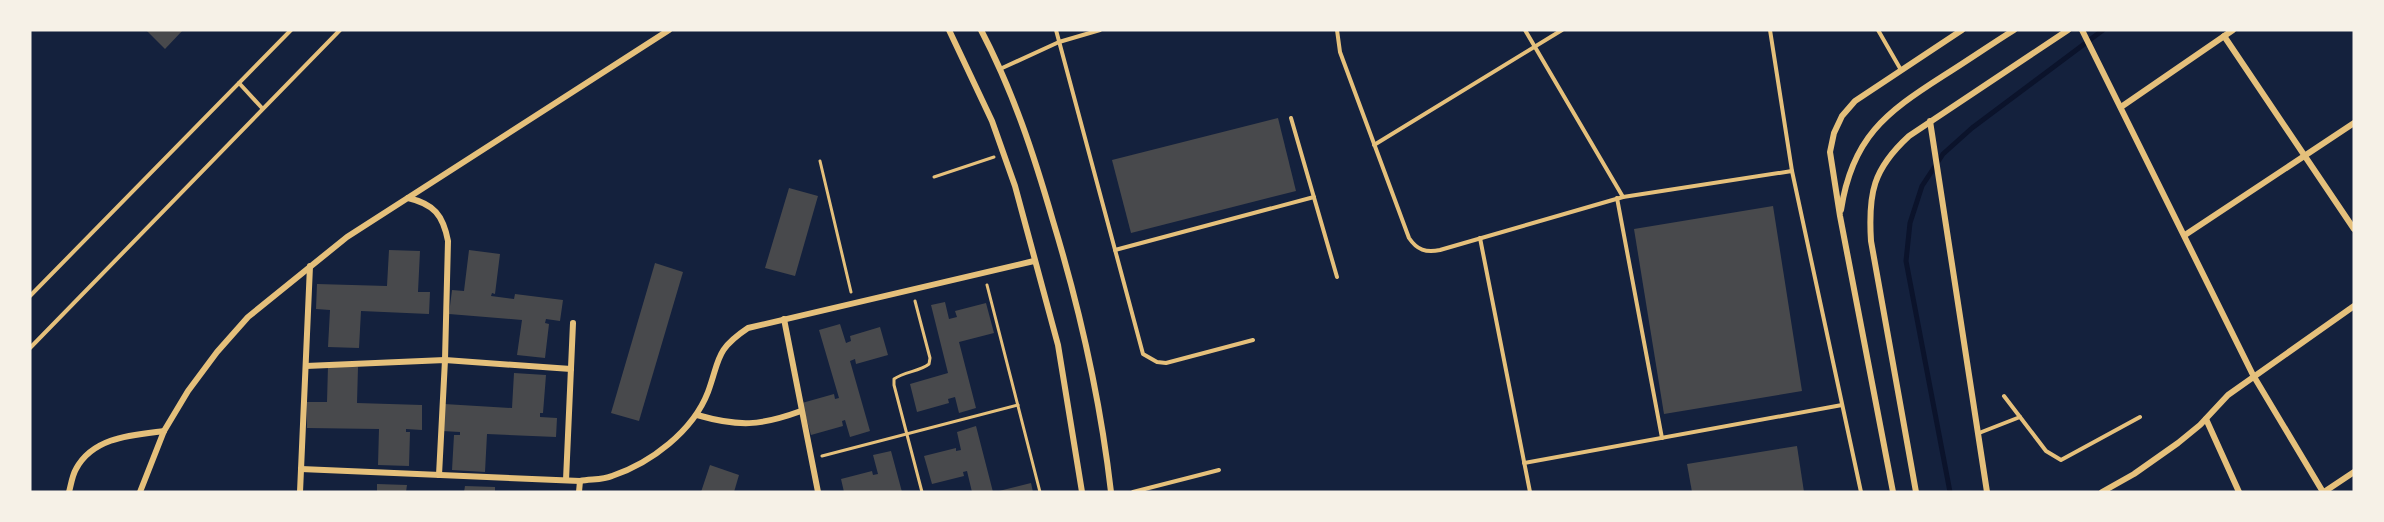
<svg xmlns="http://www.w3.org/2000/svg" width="2384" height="522" font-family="'Exo 2',sans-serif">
  <rect width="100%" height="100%" fill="#14213d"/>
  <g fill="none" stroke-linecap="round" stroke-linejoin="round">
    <path stroke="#0b132b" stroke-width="5" d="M1950,492L1906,261L1910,223L1922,186L1943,154L1972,128L2103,30"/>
  </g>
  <g fill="#48494c">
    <path d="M146,30H183L165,49Z"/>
    <path d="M1278,118L1296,191L1131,233L1112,160Z"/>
    <path d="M789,188L818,196L795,276L765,268Z"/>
    <path d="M1773,206L1802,391L1664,414L1634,229Z"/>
    <path d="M389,250L420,251L418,292H430L429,314L361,311L359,348L328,347L330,310L316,309L317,284L387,286Z"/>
    <path d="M469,250L500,254L495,294L492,293L491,296L514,299L515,294L563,300L560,321L546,319L545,323L549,324L545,358L517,355L522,320L449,314L452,290L464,291Z"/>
    <path d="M655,263L683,272L639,421L611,413Z"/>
    <path d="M945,302L949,319L957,317L955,311L986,303L994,333L959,342L976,408L959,413L955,397L948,399L949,403L917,412L910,384L948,373L931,305Z"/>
    <path d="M840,324L846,343L851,341L850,336L880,327L888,355L856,364L855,359L850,361L870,431L850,437L845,420L842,421L843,426L811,435L802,403L834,394L835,399L839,398L819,330Z"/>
    <path d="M328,366L358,367L357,403L422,405V430L406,429V432H410L409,466L378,465L379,429L307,428V402H327Z"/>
    <path d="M514,373L546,375L543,413H540V417L557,418L556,437L487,434L485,472L452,470L454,435H460V432L442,431L444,404L512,408Z"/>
    <path d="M976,426L993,492H972L967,471L963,472L964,476L932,484L924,456L956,448V451L961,450L957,432Z"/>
    <path d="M1797,446L1804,492H1692L1687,464Z"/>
    <path d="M891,451L902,492H844L841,479L872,471L873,475L878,474L873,455Z"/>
    <path d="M710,465L739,475L734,492H701Z"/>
    <path d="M1031,483L1033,492H999V491Z"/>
    <path d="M377,484L407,485L406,492H377Z"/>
    <path d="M465,486L495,487V492H464Z"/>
  </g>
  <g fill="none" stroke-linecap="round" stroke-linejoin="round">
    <g stroke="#e5c07b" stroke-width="3">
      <path d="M820,161L851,292"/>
      <path d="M934,177L994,157"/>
      <path d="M987,285L1040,492"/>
      <path d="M915,301L930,358L929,364C919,372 905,371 894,379V385L922,492"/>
      <path d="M822,456L1018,405"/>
    </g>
    <g stroke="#e5c07b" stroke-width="4">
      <path d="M1056,30L1143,354L1157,362L1166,363L1253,340"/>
      <path d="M1337,30L1340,52L1409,238C1417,250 1426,253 1440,250L1623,197L1792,171"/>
      <path d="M1525,30L1623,197"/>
      <path d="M1770,30L1792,171L1861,492"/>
      <path d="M1878,30L1901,70"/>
      <path d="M1000,69L1059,42L1100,30"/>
      <path d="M239,83L262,108"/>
      <path d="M1291,118L1337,277"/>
      <path d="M1374,145L1562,30"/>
      <path d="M1617,198L1662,438"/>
      <path d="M1480,238L1530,492"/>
      <path d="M1115,250L1314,197"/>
      <path d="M30,296L291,30"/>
      <path d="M30,348L340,30"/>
      <path d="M2004,396L2046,451L2061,460L2140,417"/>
      <path d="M1979,433L2020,417"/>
      <path d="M1524,463L1842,405"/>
      <path d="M1133,492L1219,470"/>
    </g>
    <g stroke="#e5c07b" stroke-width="6">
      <path d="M949,30L992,121L1015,186L1058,345L1082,492"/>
      <path d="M981,30C1013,91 1034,155 1053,221C1081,313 1100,397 1111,492"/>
      <path d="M2082,30L2253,375L2323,492"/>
      <path d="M2224,36L2354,229"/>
      <path d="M2121,107L2233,30"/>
      <path d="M1930,121L1987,492"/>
      <path d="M408,198C434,204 443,215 448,241L445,360L439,475"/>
      <path d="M1841,210C1852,138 1885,113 1943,76C1967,61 1990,45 2014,30"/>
      <path d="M2185,235L2354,123"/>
      <path d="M784,319L818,492"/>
      <path d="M306,366L445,360L571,369"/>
      <path d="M697,415C739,427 760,426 801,411"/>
      <path d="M2206,419L2239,492"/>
      <path d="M301,469L580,481C591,479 603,480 612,476C651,463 693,431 708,392C720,359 715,350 748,328L1034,261"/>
      <path d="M566,480L573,323"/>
      <path d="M69,492C71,485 72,476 76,469C93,437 132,435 164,431"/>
      <path d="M140,492L164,431L188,391L217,352L248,317L347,237L669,30"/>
      <path d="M300,492L310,266"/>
      <path d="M579,492L580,481"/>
      <path d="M1893,492L1840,216L1830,152L1834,133L1842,116L1855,101L1962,30"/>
      <path d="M1916,492L1871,241C1868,193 1873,169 1909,136L2068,30"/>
      <path d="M2102,492L2134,474L2178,443L2200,425L2228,395L2354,306"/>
      <path d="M2324,492L2354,472"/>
    </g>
  </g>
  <rect width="2384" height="522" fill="none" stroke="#f6f1e7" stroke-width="63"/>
</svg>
